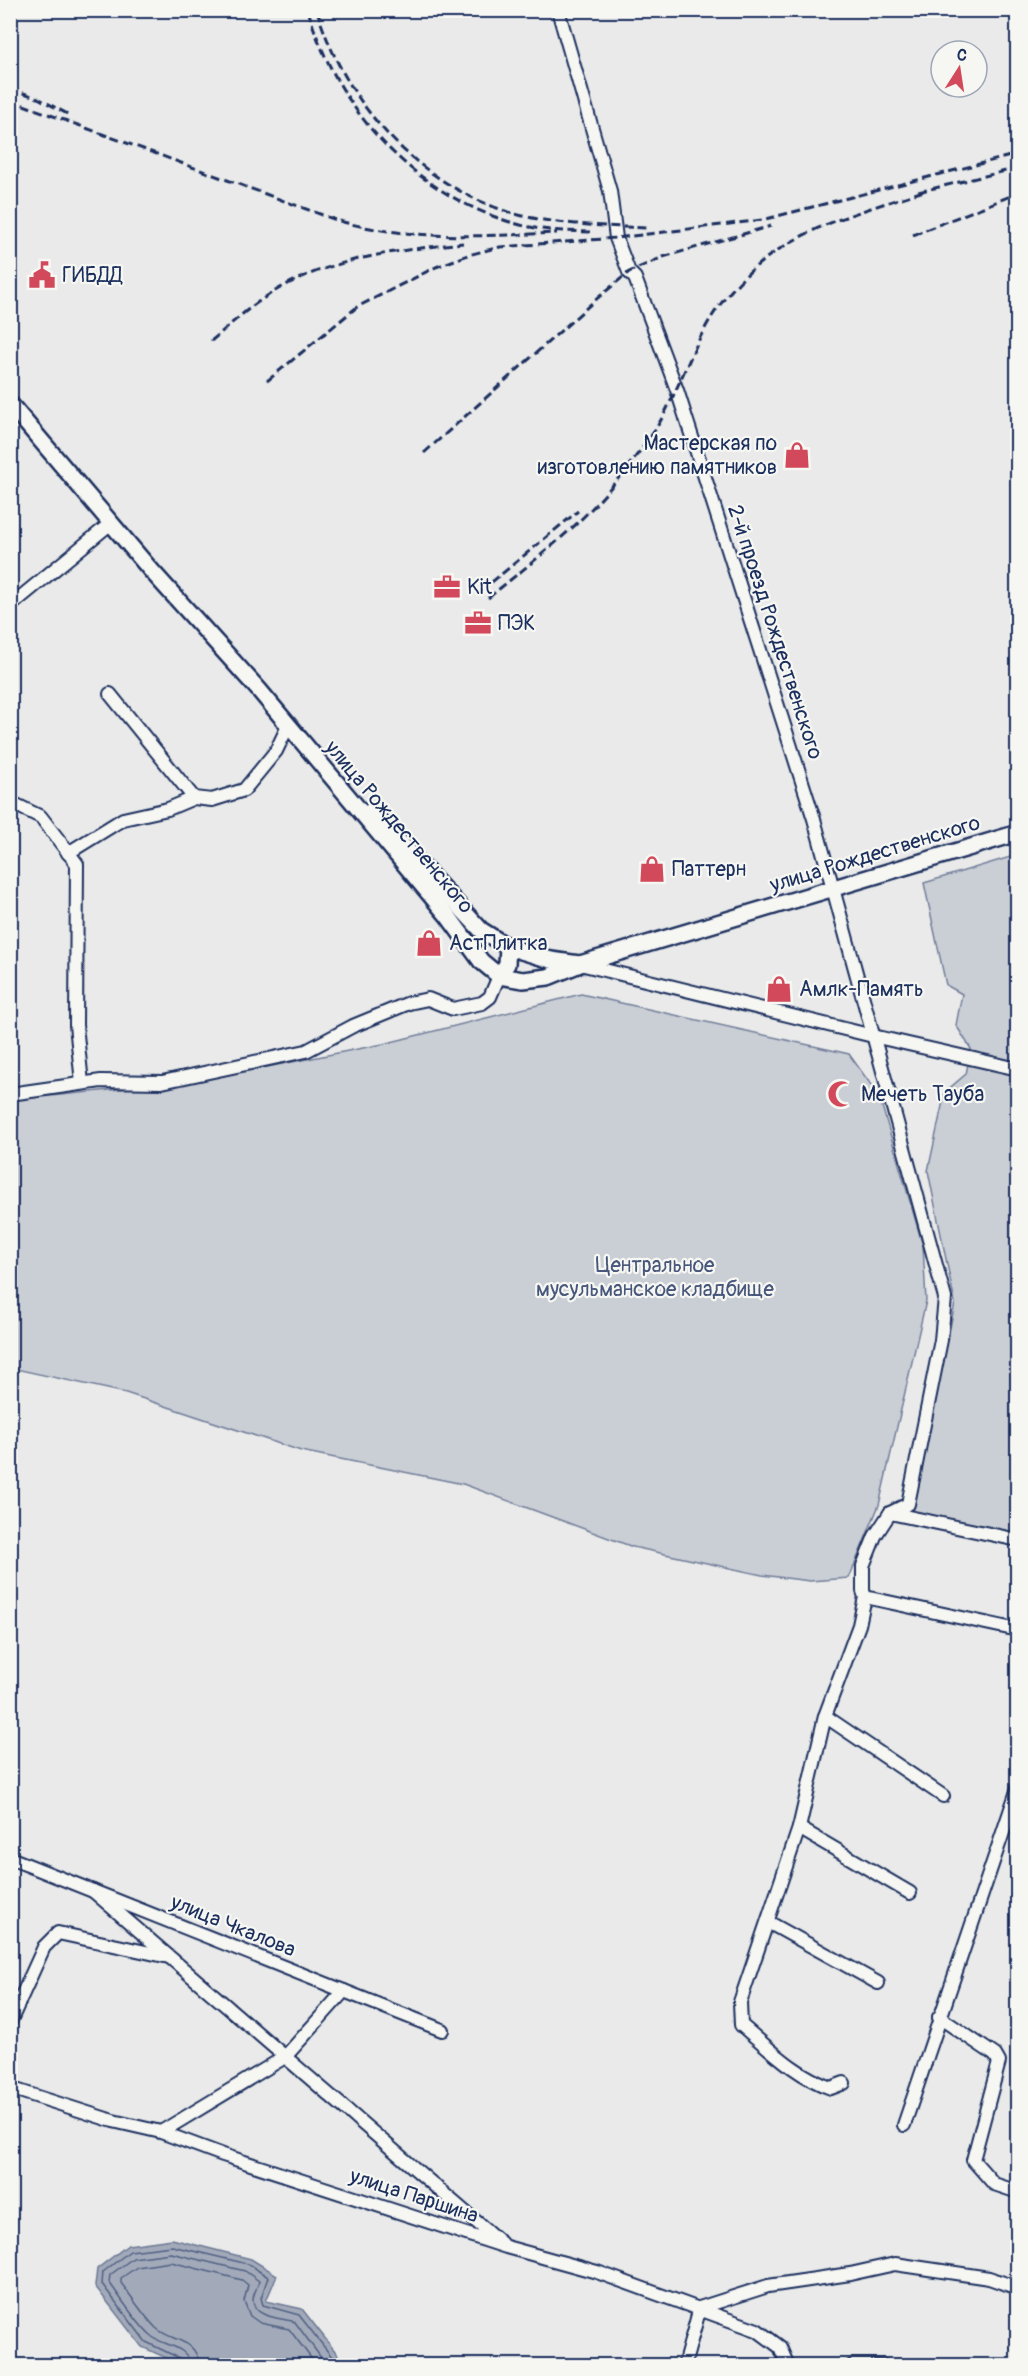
<svg xmlns="http://www.w3.org/2000/svg" width="1028" height="2376" font-family="Pangolin,sans-serif">
  <rect width="100%" height="100%" fill="#e9eae9"/>
  <filter id="ink" filterUnits="userSpaceOnUse"><feTurbulence type="fractalNoise" baseFrequency=".0167" numOctaves="2"/><feDisplacementMap in="SourceGraphic" scale="12" xChannelSelector="R" yChannelSelector="G"/><feConvolveMatrix kernelMatrix="1 2 1 2 8 2 1 2 1" color-interpolation-filters="sRGB"/></filter>
  <g filter="url(#ink)">
    <g fill="#caced5" stroke="#727e9a" stroke-width="1.5">
      <path d="M1017,855V1537L913,1513L955,1303L928,1171L945,1092L966,1074L971,1049L956,1025L962,994L946,985L924,883Z"/>
      <path d="M581,994L849,1054L879,1096L923,1246L926,1301L879,1505L849,1578L810,1581L762,1575L633,1547L463,1484L301,1451L126,1393L11,1368L10,1100L191,1082L383,1044Z"/>
    </g>
    <path fill="#a2aaba" stroke="#6c7995" stroke-width="1.5" d="M172,2239L251,2259L277,2275L266,2301L302,2309L338,2355L342,2365H182L142,2347L95,2286L97,2269L128,2245Z"/>
    <g fill="none" stroke-linecap="round" stroke-linejoin="round">
      <g stroke="#516083" stroke-width="1.5">
        <path d="M182,2366L179,2358L146,2342L102,2284L103,2272L130,2251L172,2246L248,2264L268,2277L261,2298L263,2305L299,2315L332,2357L335,2366"/>
        <path d="M190,2366C189,2345 163,2346 151,2336C137,2324 120,2297 109,2282L110,2275L133,2258L171,2253L245,2271L259,2281C258,2287 253,2293 253,2300C253,2318 282,2318 295,2322L327,2366"/>
        <path d="M199,2366C198,2338 171,2342 156,2328C143,2315 132,2297 121,2283V2278L137,2267L171,2262L242,2280L248,2285L244,2301L250,2316L260,2323L289,2329L317,2366"/>
      </g>
      <defs>
        <g id="minor">
          <path d="M558,10L610,191L616,238L629,272L635,278L677,390L814,819L945,1298L941,1340L908,1504L890,1513L875,1536L863,1566V1591L865,1597L859,1625L825,1716L799,1828L740,2002L741,2025C769,2048 796,2076 831,2088L844,2083"/>
          <path d="M10,606L111,523"/>
          <path d="M110,694L194,798"/>
          <path d="M10,802L41,817L77,864L76,1025L82,1083"/>
          <path d="M68,853L123,819L168,809L194,798L212,800L244,790L276,751L288,726"/>
          <path d="M580,964L873,1036L1018,1069"/>
          <path d="M10,1094L101,1081L162,1082L306,1051L353,1026L409,1003L428,999L453,1009L482,1003L490,997L499,976"/>
          <path d="M890,1513L1018,1540"/>
          <path d="M865,1597L1018,1630"/>
          <path d="M825,1716L943,1796"/>
          <path d="M799,1828L910,1893"/>
          <path d="M10,1858L442,2030"/>
          <path d="M93,1891L501,2243"/>
          <path d="M768,1922L878,1983"/>
          <path d="M939,2017L995,2055L999,2062L973,2160L994,2184L1018,2192"/>
          <path d="M10,2022L44,1947L58,1933L169,1957"/>
          <path d="M10,2088L113,2121L161,2132L223,2155L506,2247L597,2272L757,2330L780,2347L788,2366"/>
          <path d="M904,2125L1018,1788"/>
          <path d="M161,2132L285,2057L344,1991"/>
          <path d="M696,2309L768,2286L850,2274L895,2264L989,2278L1018,2288"/>
          <path d="M684,2366L699,2311"/>
          <path d="M852,2366H883"/>
        </g>
        <g id="major">
          <path d="M10,404L149,568L259,690L448,916L481,961L499,976L523,980L548,977L580,964L1018,833"/>
          <path d="M371,811L481,930L508,947L551,960L579,964"/>
          <path d="M499,976L507,964L508,947"/>
        </g>
      </defs>
      <use href="#minor" stroke="#1b2f5e" stroke-width="16"/>
      <use href="#major" stroke="#1b2f5e" stroke-width="20"/>
      <use href="#minor" stroke="#f6f6f2" stroke-width="12"/>
      <use href="#major" stroke="#f6f6f2" stroke-width="15"/>
      <g stroke="#1b2f5e" stroke-width="3" stroke-dasharray="9 4.5" stroke-linecap="butt">
        <path d="M308,10C337,111 414,195 517,224C541,231 565,231 590,232"/>
        <path d="M317,10C345,106 422,189 519,215C560,225 605,226 646,228"/>
        <path d="M10,88L38,98L71,116"/>
        <path d="M10,100L336,220C408,241 482,236 557,233"/>
        <path d="M918,192L1018,168"/>
        <path d="M913,235L1018,193"/>
        <path d="M211,341C227,328 243,312 261,300C320,259 394,251 463,243"/>
        <path d="M267,381L357,307L436,267L468,255L500,247L616,238L762,220L1018,154"/>
        <path d="M424,453L593,302L629,272L663,257L771,226"/>
        <path d="M481,591L578,511"/>
        <path d="M488,598C516,575 545,553 572,528C600,502 626,470 649,439C675,402 687,357 711,318C762,238 839,218 924,191"/>
      </g>
    </g>
  </g>
  <defs>
    <symbol id="civic-bare" viewBox="-9 -9 18 18"><path d="M-.6-6.5H3V-4.5H.6V-3L4-1V1h2V6H-6V1h2V-1L-.6-3ZM-1.2 2.5V6h2.4V2.5Z" fill="#d1495b" stroke="#f6f6f2" stroke-width="2.5" paint-order="stroke"/></symbol>
    <symbol id="shop-bare" viewBox="-9 -9 18 18"><path d="M-5-2.5h2.3a2.7 3.5 0 0 1 5.4 0H5L5.5 6h-11ZM-1.5-2.5h3a1.5 2.3 0 0 0-3 0Z" fill="#d1495b" stroke="#f6f6f2" stroke-width="2.5" paint-order="stroke"/></symbol>
    <symbol id="office-bare" viewBox="-9 -9 18 18"><path d="M-6-3h4V-5.5h4V-3h4V5H-6ZM-1-4.5V-3h2v-1.5ZM-6 0V1H6V0Z" fill="#d1495b" stroke="#f6f6f2" stroke-width="2.5" paint-order="stroke"/></symbol>
    <symbol id="mosque-bare" viewBox="-9 -9 18 18"><path d="M3.5-4.9A6 6 0 1 0 3.5 4.9A5 5 0 1 1 3.5-4.9Z" fill="#d1495b" stroke="#f6f6f2" stroke-width="2.5" paint-order="stroke"/></symbol>
  </defs>
  <g fill-rule="evenodd">
    <use href="#civic-bare" x="23" y="256" width="38" height="38"/>
    <use href="#shop-bare" x="778" y="436" width="38" height="38"/>
    <use href="#office-bare" x="428" y="568" width="38" height="38"/>
    <use href="#office-bare" x="459" y="604" width="38" height="38"/>
    <use href="#shop-bare" x="633" y="850" width="38" height="38"/>
    <use href="#shop-bare" x="410" y="924" width="38" height="38"/>
    <use href="#shop-bare" x="760" y="970" width="38" height="38"/>
    <use href="#mosque-bare" x="822" y="1075" width="38" height="38"/>
  </g>
  <g text-anchor="middle" dominant-baseline="central" stroke-width="4.5" stroke-linejoin="round" paint-order="stroke">
    <g font-size="21" fill="#1b2f5e" stroke="#f6f6f2" text-anchor="start">
      <text x="62" y="275">ГИБДД</text>
      <text x="777" y="443" text-anchor="end">Мастерская по<tspan x="777" dy="24">изготовлению памятников</tspan></text>
      <text x="467" y="587">Kit</text>
      <text x="498" y="623">ПЭК</text>
      <text x="672" y="869">Паттерн</text>
      <text x="449" y="943">АстПлитка</text>
      <text x="799" y="989">Амлк-Память</text>
      <text x="861" y="1094">Мечеть Тауба</text>
    </g>
    <g font-size="21" fill="#1b2f5e" stroke="#f6f6f2">
      <text transform="translate(775 632) rotate(72)">2-й проезд Рождественского</text>
      <text transform="translate(399 827) rotate(50)">улица Рождественского</text>
      <text transform="translate(875 854) rotate(-17)">улица Рождественского</text>
      <text transform="translate(233 1926) rotate(22)">улица Чкалова</text>
      <text transform="translate(414 2196) rotate(18)">улица Паршина</text>
    </g>
    <g font-size="21" fill="#47577c" stroke="#f6f6f2">
      <text x="655" y="1265">Центральное<tspan x="655" dy="24">мусульманское кладбище</tspan></text>
    </g>
  </g>
  <rect width="1028" height="2376" fill="none" stroke="#f6f6f2" stroke-width="36"/>
  <rect x="18" y="18" width="992" height="2340" fill="none" stroke="#1b2f5e" stroke-width="2" filter="url(#ink)"/>
  <g transform="translate(959 69) rotate(12)"><circle r="28" fill="#f6f6f2" stroke="#9ea6b7" stroke-width="1.5"/>
  <path d="M0-4.5L10 22L0 15L-10 22Z" fill="#d1495b"/>
  <text y="-9" font-size="16" font-weight="bold" text-anchor="middle" fill="#1b2f5e">С</text>
  </g>
</svg>
